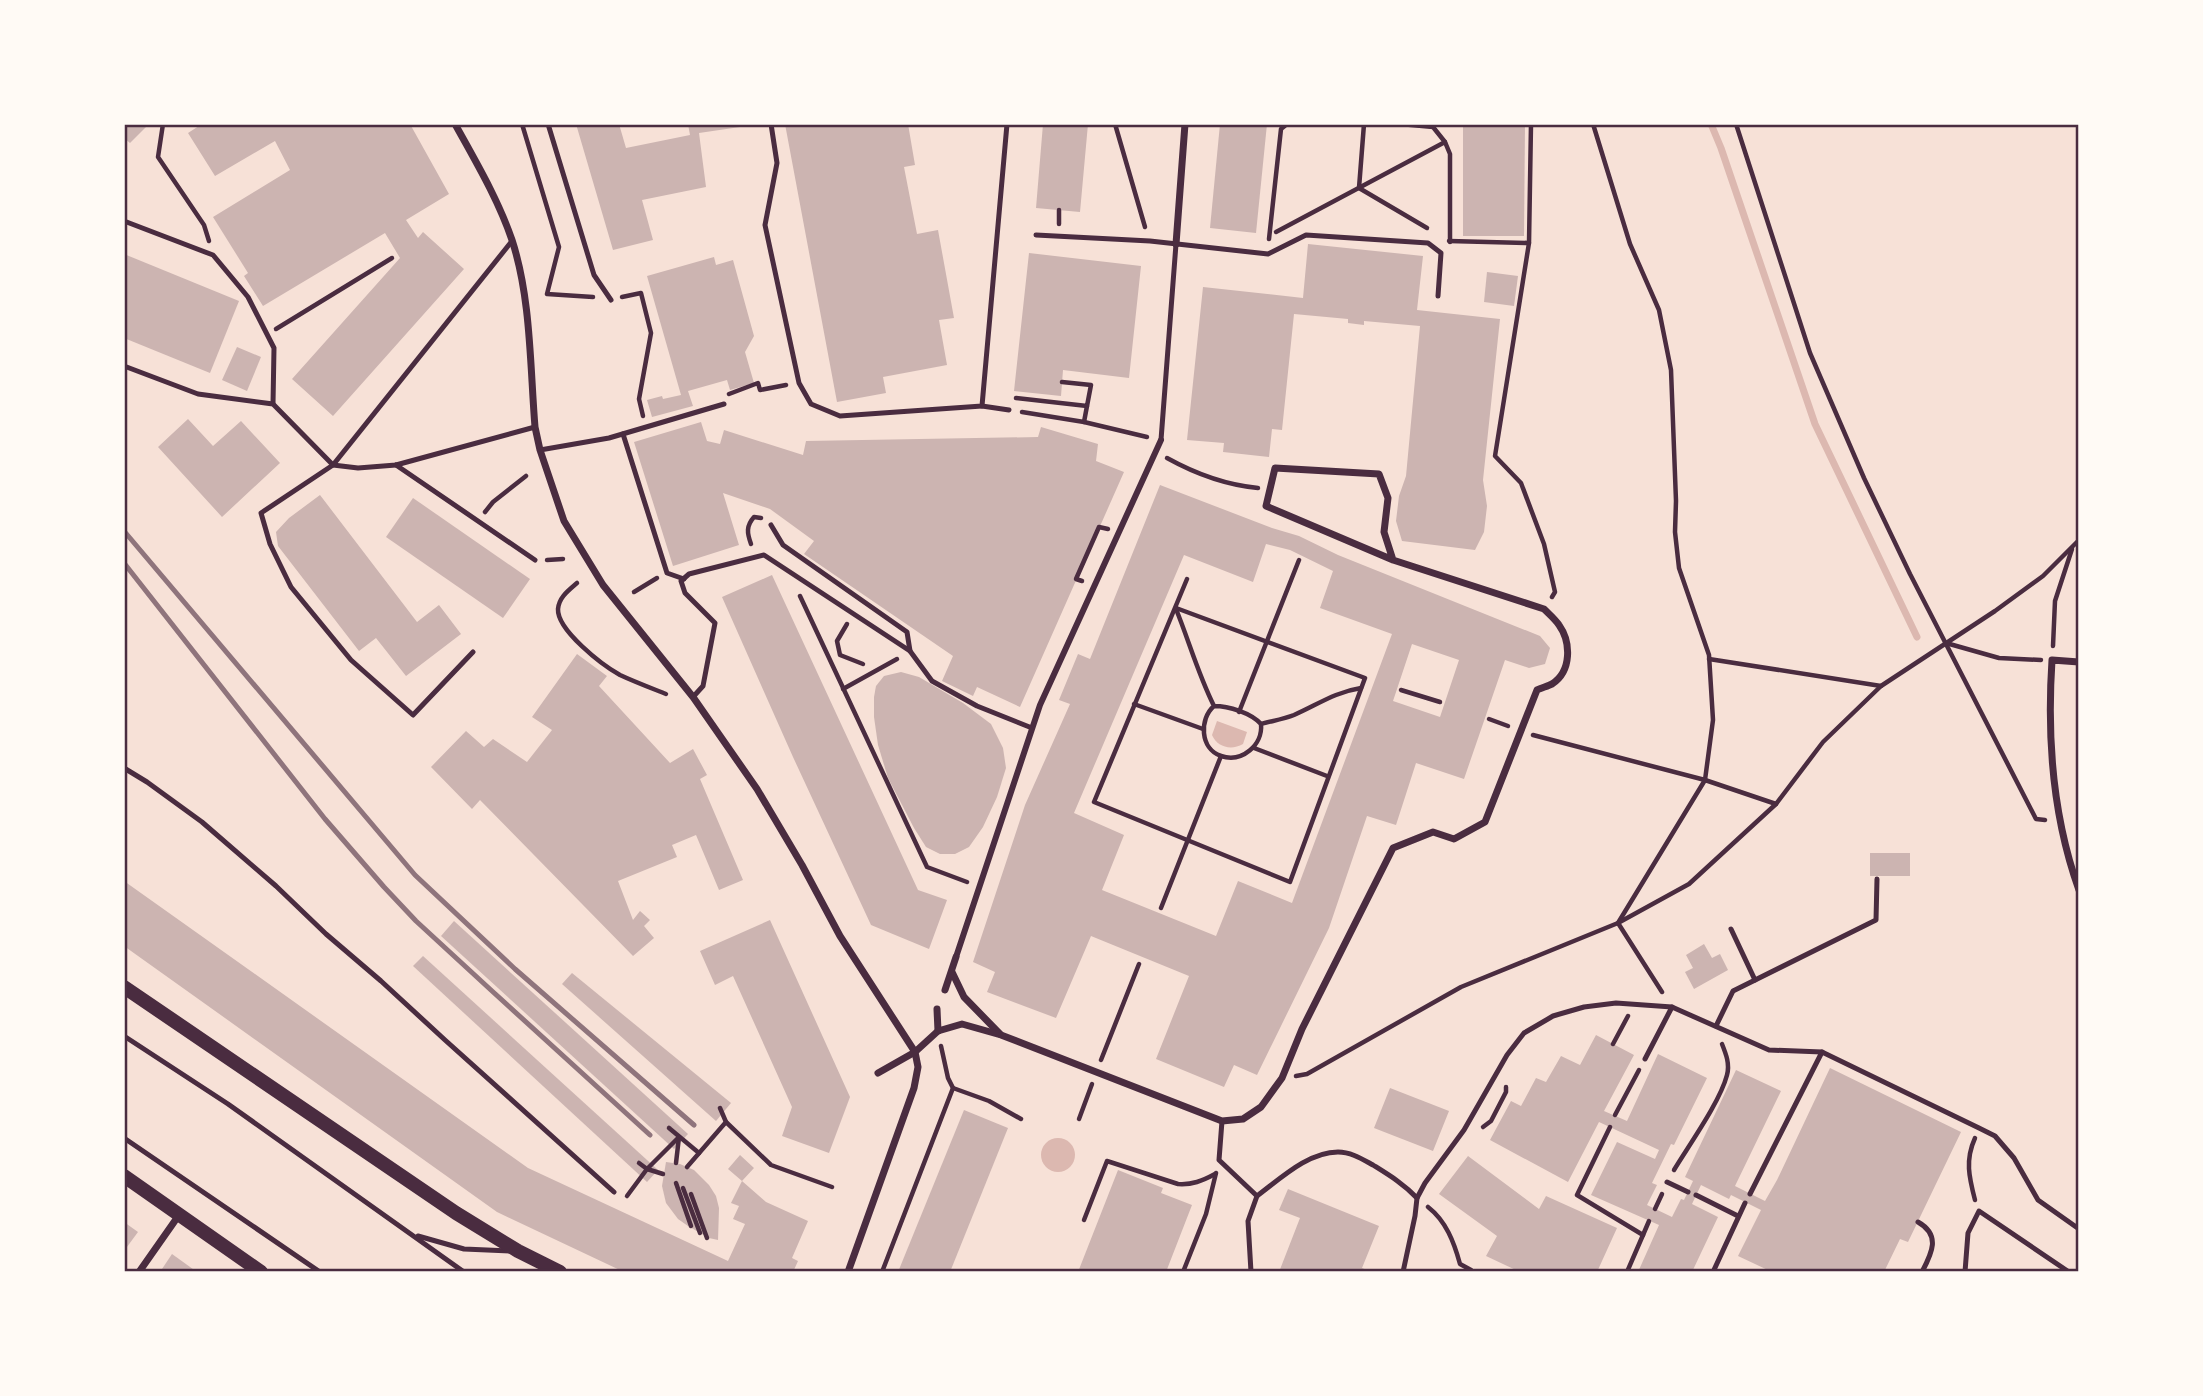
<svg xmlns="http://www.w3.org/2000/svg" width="2203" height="1396" font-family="Merriweather,serif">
  <rect width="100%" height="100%" fill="#f7e1d7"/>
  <g fill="#dcb8b0">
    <path d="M1217,721L1247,732L1243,744C1231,751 1217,747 1212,735Z"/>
    <circle cx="1058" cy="1155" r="17"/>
  </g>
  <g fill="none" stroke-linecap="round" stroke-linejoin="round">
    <path stroke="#dcb8b0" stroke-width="7" d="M1711,124L1721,148L1815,424L1917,637"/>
  </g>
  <g fill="#ccb4b1" fill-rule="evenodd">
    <path d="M124,124H149L130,143L124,138Z"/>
    <path d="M202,124H410L449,194L406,220L418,238L423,232L464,269L333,416L292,379L400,258L385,233L263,306L244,276L248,273L213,217L290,170L275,141L215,176L188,133Z"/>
    <path d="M576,124H619L626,148L690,135L688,124H739L740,127L699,133L706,187L642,200L653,240L613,250Z"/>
    <path d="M785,124H908L915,165L904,167L917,234L938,230L954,318L939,320L947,365L883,377L886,393L837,402Z"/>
    <path d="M1043,124H1088L1080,212L1036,208Z"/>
    <path d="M1220,124H1267L1256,233L1210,228Z"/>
    <path d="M1463,124H1525L1524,236H1463Z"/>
    <path d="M1308,244L1423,256L1417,310L1500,319L1483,480L1487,506L1484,532L1475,550L1402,541L1396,521L1399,496L1406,476L1420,326L1364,321V325L1348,323V319L1294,314L1282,430L1272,429L1269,457L1223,452L1224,443L1187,440L1203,287L1303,298Z"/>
    <path d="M1029,253L1141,266L1129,378L1063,370L1061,396L1014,391Z"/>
    <path d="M124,254L239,301L210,373L124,338Z"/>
    <path d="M714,257L716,265L733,260L754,336L745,352L754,383L730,390L727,380L688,391L693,406L652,417L647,400L662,396L663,399L681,395L647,276Z"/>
    <path d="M1487,272L1518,276L1514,306L1484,302Z"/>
    <path d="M237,347L261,357L247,391L222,380Z"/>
    <path d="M188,419L213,446L241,421L280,463L222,517L158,447Z"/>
    <path d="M701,422L707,441L720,444L724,430L803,455L806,441L1038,437L1041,427L1098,444L1096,461L1124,472L1020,707L977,687L973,696L942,681L953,656L804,554L814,541L770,509L723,493L739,545L673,566L634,442Z"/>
    <path d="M1160,485L1272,528L1299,536L1338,555L1540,636L1550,648L1545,664L1529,668L1505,660L1464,779L1416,763L1396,825L1367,816L1329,928L1257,1075L1234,1065L1224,1087L1156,1059L1189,976L1091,936L1056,1018L987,992L995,972L973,962L1025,805L1070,704L1059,700L1078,654L1090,659ZM1266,544L1290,550L1333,571L1320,608L1392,634L1292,903L1238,881L1216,936L1102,890L1124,835L1074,813L1184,555L1253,582ZM1412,644L1459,660L1440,717L1393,701Z"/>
    <path d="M320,495L417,622L439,605L461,634L406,676L376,638L359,651L278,546L276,532L289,518Z"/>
    <path d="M413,498L530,579L503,618L386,537Z"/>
    <path d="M772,575L918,890L947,900L929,949L871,925L793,757L722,597Z"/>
    <path d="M577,654L607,676L599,686L670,763L693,749L707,775L700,779L743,880L719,890L696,835L672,845L677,857L618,881L633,920L640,911L650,920L644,926L654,938L633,956L480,800L472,809L431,767L466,731L484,747L493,739L527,762L552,730L532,717Z"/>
    <path d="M901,672L919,677L963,703L991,724L1003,748L1006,768L997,797L983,827L969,847L955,854H940L926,847L914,828L888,778L878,745L874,717V697L876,686L884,676Z"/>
    <rect x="1870" y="853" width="40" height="23"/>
    <path d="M124,881L528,1168L728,1261L745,1224L733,1219L739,1206L731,1203L742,1181L728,1169L740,1155L754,1168L742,1181L766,1202L808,1221L792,1258L798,1261L793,1272H624L497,1212L124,946Z"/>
    <path d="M770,920L850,1097L829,1153L782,1136L792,1107L733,976L715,985L700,951Z"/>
    <path d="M454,921L688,1134L674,1149L441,936Z"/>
    <path d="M1704,944L1712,958L1720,954L1728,970L1694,989L1685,972L1693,968L1686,955Z"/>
    <path d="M423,956L658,1170L647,1182L413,966Z"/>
    <path d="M572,973L731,1103L716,1121L562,984Z"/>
    <path d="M1596,1035L1634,1055L1604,1111L1627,1121L1658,1054L1707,1078L1674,1145L1671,1144L1652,1183L1657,1185L1647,1205L1672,1217L1681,1199L1684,1200L1693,1181L1685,1177L1736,1070L1781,1091L1735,1186L1765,1201L1777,1180L1830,1068L1961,1132L1908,1242L1900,1239L1884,1272H1772L1738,1256L1761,1210L1731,1195L1729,1199L1701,1185L1692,1204L1718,1217L1692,1272H1638L1659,1225L1591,1195L1617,1142L1655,1159L1659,1150L1599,1122L1568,1182L1490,1140L1511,1101L1521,1106L1536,1078L1546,1082L1561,1056L1580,1065Z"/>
    <path d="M1390,1088L1449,1111L1433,1151L1374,1128Z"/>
    <path d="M964,1110L1008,1128L950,1272H898Z"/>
    <path d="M1468,1156L1539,1209L1546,1196L1617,1228L1597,1272H1520L1486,1256L1497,1236L1439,1194Z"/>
    <path d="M666,1162L680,1164L694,1170L709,1185L716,1196L719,1208L718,1240L709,1238L688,1226L678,1219L666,1203L662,1186Z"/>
    <path d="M1118,1170L1163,1188L1161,1193L1192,1205L1166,1272H1078Z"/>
    <path d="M1288,1189L1379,1226L1362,1268L1367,1270L1366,1272H1279L1300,1218L1279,1210Z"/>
    <path d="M124,1222L138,1232L124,1251Z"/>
    <path d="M172,1254L197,1272H160Z"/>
  </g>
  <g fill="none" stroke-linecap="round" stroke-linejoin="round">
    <g stroke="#4a2c40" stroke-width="4.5">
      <path d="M163,124L158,157L204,225L209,241"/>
      <path d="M522,124L559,247L547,294L593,297"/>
      <path d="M1115,124L1145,227"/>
      <path d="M1364,124L1359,188L1427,228"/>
      <path d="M1400,124L1433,127L1445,142L1450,154V242"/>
      <path d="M1593,124L1630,244L1659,310L1671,370L1676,501L1675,532L1679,568L1709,655L1713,720L1705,780L1618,923L1662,992"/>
      <path d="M1736,124L1810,353L1864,478L1910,574L2036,819L2045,820"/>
      <path d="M1059,224V210"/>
      <path d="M1276,232L1445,142"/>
      <path d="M1269,239L1281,129L1287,124"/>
      <path d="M1449,241L1529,243L1495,456L1521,483L1544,544L1555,592L1552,597"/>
      <path d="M1529,243L1531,124"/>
      <path d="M622,297L641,293L651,333L639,399L643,416"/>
      <path d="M276,329L392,258"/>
      <path d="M729,394L758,383L760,390L786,385"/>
      <path d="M1016,398L1087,406L1091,385L1062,382"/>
      <path d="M1022,412L1084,422L1147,437"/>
      <path d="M1084,422L1087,406"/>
      <path d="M1167,458C1194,473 1227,485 1258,488"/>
      <path d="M485,512L493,502L526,476"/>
      <path d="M751,544C747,533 746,526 754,517L761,518"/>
      <path d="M547,560L563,559"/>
      <path d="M1082,581L1076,579L1099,527L1108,529"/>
      <path d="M577,583C569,590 559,597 558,609C557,630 602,665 620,675C635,682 651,688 666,694"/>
      <path d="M634,592L657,578"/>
      <path d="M800,596L927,867L967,882"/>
      <path d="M1176,608L1365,678L1290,882L1094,802L1187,579"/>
      <path d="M1176,609C1189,641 1198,674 1214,706C1199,719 1200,749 1221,756C1242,763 1263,745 1261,724C1251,713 1229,706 1214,706"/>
      <path d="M847,624L837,641L840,655L863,664"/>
      <path d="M1946,643L1999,658L2041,660"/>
      <path d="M2053,646L2055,601L2072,549"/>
      <path d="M1709,659L1881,686"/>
      <path d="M843,689L897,659"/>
      <path d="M1401,690L1440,702"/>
      <path d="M1134,704L1203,729"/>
      <path d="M1239,712L1299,560"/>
      <path d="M1489,719L1508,726"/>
      <path d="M1261,724C1272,721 1284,719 1294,715C1317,705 1335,692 1361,688"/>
      <path d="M1533,735L1705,780L1776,804"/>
      <path d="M1254,748L1327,776"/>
      <path d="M1161,908L1221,756"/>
      <path d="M1613,1044L1628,1016"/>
      <path d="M1101,1060L1139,964"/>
      <path d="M1296,1076L1307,1074L1461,987L1618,923L1689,884L1776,804L1823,742L1881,686L1995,611L2043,576L2079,540"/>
      <path d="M953,1088L989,1101L1021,1119"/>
      <path d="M720,1108L726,1122L771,1165L832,1187"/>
      <path d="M1615,1115L1639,1070"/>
      <path d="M1079,1119L1092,1084"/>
      <path d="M1483,1127L1491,1121L1506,1092V1087"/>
      <path d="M1610,1127L1577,1195L1643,1235L1627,1272"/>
      <path d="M669,1128L699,1153"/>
      <path d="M1975,1138C1965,1160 1969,1177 1975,1200"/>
      <path d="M639,1163L647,1169L663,1174"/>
      <path d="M676,1163L679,1137"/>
      <path d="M687,1167L726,1122"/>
      <path d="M1674,1170C1689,1145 1720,1102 1727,1075C1730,1064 1726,1054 1722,1044"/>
      <path d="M676,1183L691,1226"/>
      <path d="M683,1188L700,1233"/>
      <path d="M691,1194L707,1238"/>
      <path d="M627,1196L647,1169L679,1137"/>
      <path d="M1428,1207C1446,1221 1454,1242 1460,1264L1471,1270"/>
      <path d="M1655,1209L1662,1194"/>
      <path d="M1084,1220L1107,1161L1178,1184C1192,1185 1202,1181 1215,1174"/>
      <path d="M1643,1235L1649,1221"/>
      <path d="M882,1272L953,1088L948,1078L941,1046"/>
      <path d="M1183,1272L1206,1214L1216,1173"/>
    </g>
    <g stroke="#4a2c40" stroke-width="5">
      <path d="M548,124L594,275L611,300"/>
      <path d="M771,124L777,163L765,225L799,383L811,404L840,416L982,406L1007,124"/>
      <path d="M124,221L213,255L248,297L274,348L273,404"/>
      <path d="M1036,235L1150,241L1268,254L1306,235L1428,243L1441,253L1438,296"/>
      <path d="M124,366L198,394L273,404L333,465L358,468L396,465L535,427"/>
      <path d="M982,406L1009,410"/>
      <path d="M623,434L667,573L684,579"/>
      <path d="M1161,440L1176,244"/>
      <path d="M540,450L609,438L724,404"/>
      <path d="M396,465L535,560"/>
      <path d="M771,525L783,545L907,632L910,651"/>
      <path d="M473,652L413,715L351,660L291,587L270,544L261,513L333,465L512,241"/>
      <path d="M693,697L703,686L715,623L685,593L681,581L689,574L764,555L910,651L932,681L977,706L1032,728"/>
      <path d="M124,768L147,782L202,822L276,886L326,934L381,981L445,1040L614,1192"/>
      <path d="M1731,929L1755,980"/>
      <path d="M1716,1026L1733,991L1876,920L1877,879"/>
      <path d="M124,1036L228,1104L464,1272"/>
      <path d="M1645,1059L1672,1007"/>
      <path d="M1222,1121L1219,1160L1257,1196C1280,1179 1308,1152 1338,1152C1351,1152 1362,1159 1373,1165C1389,1175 1404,1184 1417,1198"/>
      <path d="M124,1138L320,1272"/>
      <path d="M1667,1182L1688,1192"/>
      <path d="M1750,1194L1822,1052"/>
      <path d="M1696,1195L1738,1216"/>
      <path d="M1918,1222C1941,1235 1932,1253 1922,1272"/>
      <path d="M418,1236L464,1249L511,1251"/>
      <path d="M1251,1272L1248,1221L1257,1196"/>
      <path d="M1403,1272L1415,1216L1417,1198L1425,1183L1464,1130L1507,1055L1524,1033L1553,1016L1584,1007L1616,1003L1672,1007L1769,1050L1822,1052L1979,1128L1995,1136L2014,1158L2038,1200L2079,1229"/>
      <path d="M1713,1272L1745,1203"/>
      <path d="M1965,1272L1968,1233L1979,1211L2069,1272"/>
    </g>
    <path stroke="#4a2c40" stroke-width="6" d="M956,957L1040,705L1161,440"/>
    <g stroke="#4a2c40" stroke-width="7">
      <path d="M455,124C476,162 498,199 512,240C531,298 530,366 535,427L540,450L564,521L603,585L693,697L757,789L802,865L840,936L915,1052L918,1067L914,1088L848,1272"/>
      <path d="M1176,244L1185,124"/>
      <path d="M2079,662L2052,660C2047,736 2053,818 2079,890"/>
      <path d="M952,972L964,997L1000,1034"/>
      <path d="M945,990L956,957"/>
      <path d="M937,1009L938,1031"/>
      <path d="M878,1073L915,1052L938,1031L962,1024L1001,1035L1222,1121L1243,1119L1261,1107L1282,1078L1302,1029L1393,848L1433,832L1454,839L1485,822L1537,690C1541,688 1548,686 1552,684C1572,671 1571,642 1559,625C1555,619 1549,614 1544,609L1393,560L1266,506L1275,468L1379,474L1388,498L1384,532L1393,560"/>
      <path d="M139,1272L179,1215"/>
    </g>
    <g stroke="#4a2c40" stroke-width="14">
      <path d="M124,987L456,1213L518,1251L560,1272"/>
      <path d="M124,1176L261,1272"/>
    </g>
    <g stroke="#8f747c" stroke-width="5">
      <path d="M124,531L415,875L515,969L694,1125"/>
      <path d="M124,563L325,819L384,887L416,921L492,991L650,1135"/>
    </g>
  </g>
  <rect width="2203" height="1396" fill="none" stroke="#fffaf5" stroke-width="252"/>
  <rect x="126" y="126" width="1951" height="1144" fill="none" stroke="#4a2c40" stroke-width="2.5"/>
</svg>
